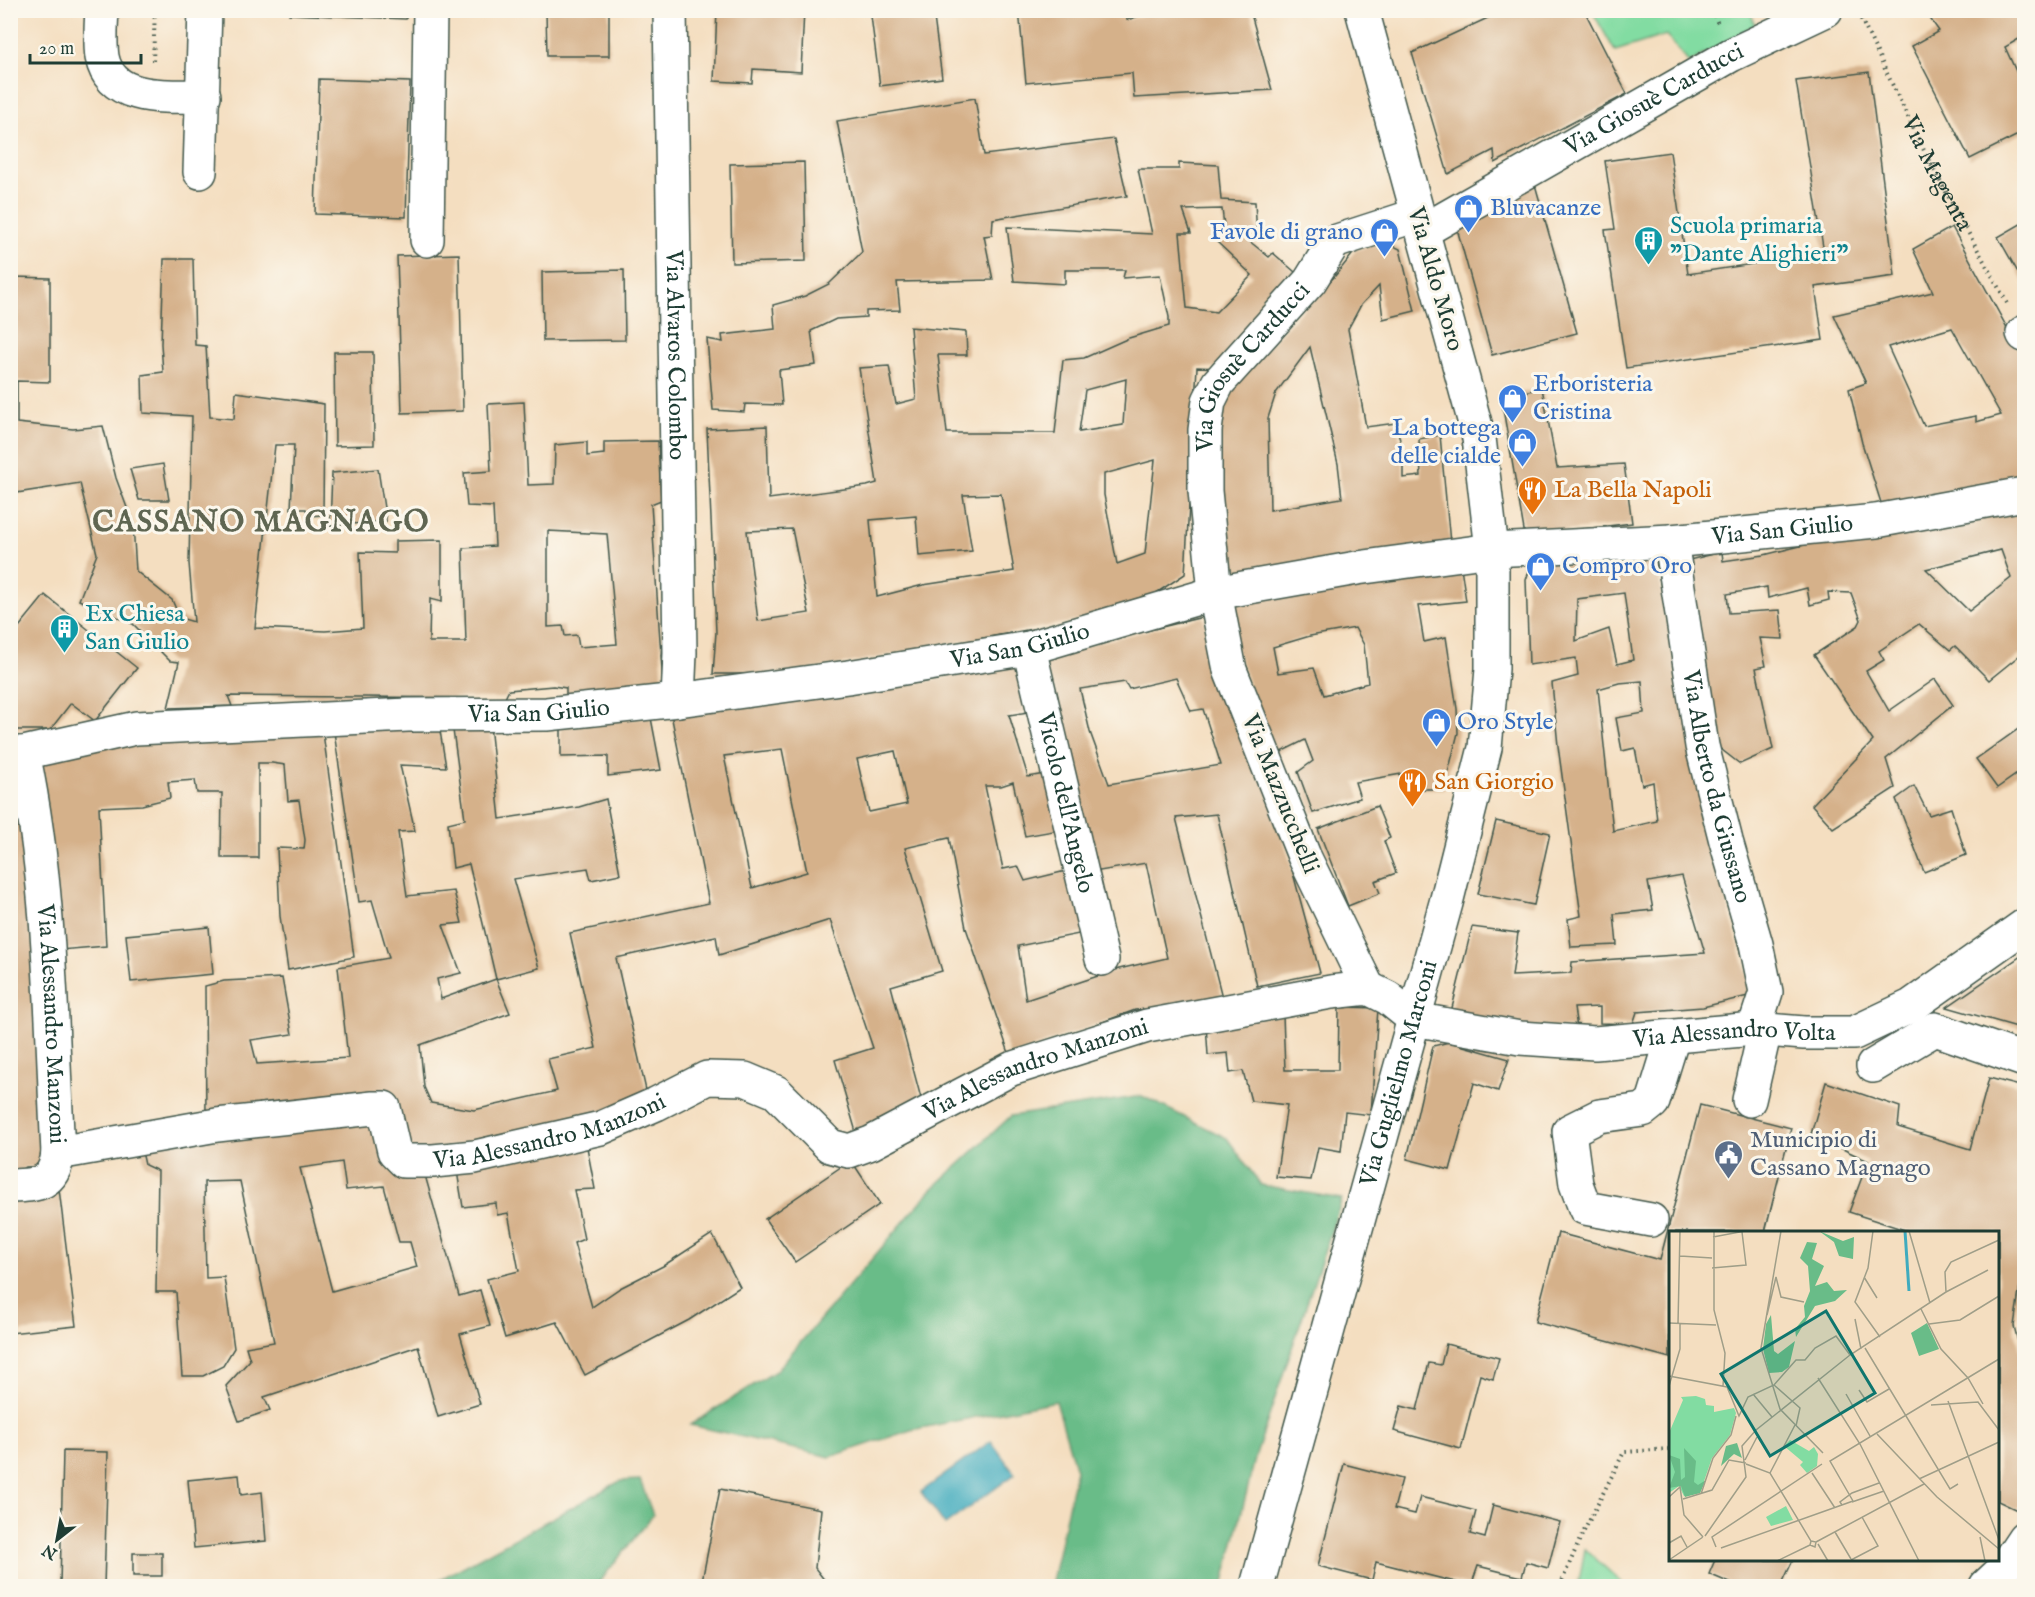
<svg xmlns="http://www.w3.org/2000/svg" width="2035" height="1597" font-family="'IM FELL English',serif">
  <rect width="100%" height="100%" fill="#fbf7ec"/>
  <filter id="ink" filterUnits="userSpaceOnUse"><feTurbulence type="fractalNoise" baseFrequency=".0167" numOctaves="2"/><feDisplacementMap in="SourceGraphic" scale="12" xChannelSelector="R" yChannelSelector="G"/><feConvolveMatrix kernelMatrix="1 2 1 2 8 2 1 2 1" color-interpolation-filters="sRGB"/></filter>
  <filter id="wash" filterUnits="userSpaceOnUse"><feTurbulence type="fractalNoise" baseFrequency=".008" numOctaves="4" result="noise"/><feDisplacementMap in="SourceGraphic" scale="24" xChannelSelector="R" yChannelSelector="G"/><feGaussianBlur stdDeviation="1.35" result="paint"/><feColorMatrix in="noise" values="0 0 0 0 0 0 0 0 0 0 0 0 0 0 0 0 0 1.4 0 .05"/><feComposite in="paint" operator="in"/></filter>
  <g filter="url(#wash)">
    <rect width="100%" height="100%" fill="#f4dec0"/>
    <g fill="#82dca2" stroke="#508c6b" stroke-width="1.5">
      <path d="M1592,11H1750L1755,25L1689,63L1666,35L1615,51Z"/>
      <path d="M1585,1549L1621,1582L1622,1586H1578Z"/>
    </g>
    <g fill="#69bc88" stroke="#447c5e" stroke-width="1.5">
      <path d="M1142,1096L1227,1138L1261,1185L1342,1199L1256,1455L1223,1586H1051L1076,1470L1056,1401L911,1430L830,1457L690,1425L776,1371L930,1191L1011,1116Z"/>
      <path d="M640,1480L653,1515L596,1586H428L620,1481Z"/>
    </g>
    <path fill="#3fabbe" stroke="#2f7479" stroke-width="1.5" d="M991,1441L1015,1474L945,1525L921,1492Z"/>
    <g id="blocks">
      <g fill="#d5b18a" fill-rule="evenodd">
        <path d="M289,10H406V19L289,14Z"/>
        <path d="M546,10H609V56H547Z"/>
        <path d="M717,10H804L801,72L753,69L752,83L714,81Z"/>
        <path d="M917,10H933L942,78L880,86L871,16Z"/>
        <path d="M1019,10H1126L1127,20L1158,10H1250L1272,90L1134,98L1132,73L1026,83Z"/>
        <path d="M1505,10H1584L1627,94L1495,163L1494,150L1448,174L1412,53Z"/>
        <path d="M1924,10H2024V36L2005,47L2024,89V132L1970,159L1912,46L1939,31Z"/>
        <path d="M1869,72L1895,276L1815,287L1823,340L1626,368L1605,230L1615,229L1605,161L1670,152L1688,274L1824,253L1796,81Z"/>
        <path d="M319,79L410,82L406,217L315,214Z"/>
        <path d="M975,98L984,155L1114,139L1127,196L993,219L992,235L984,236L993,280L897,282L900,310L866,311V317L836,319L811,331L816,365L779,370L782,405L745,404L744,412L713,410L707,339L723,342L722,335L775,329L773,305L805,296L829,284L862,252L837,121Z"/>
        <path d="M804,162L806,261L732,263L730,164Z"/>
        <path d="M1179,163L1218,165L1221,200L1255,202L1257,237L1243,236L1269,257L1273,253L1302,278L1220,368L1197,367L1185,574L1141,603L1070,622L745,682L744,674H713L716,632L707,429L767,426L769,499L867,486L877,483L859,368L889,366L896,404L916,399L910,327L966,332L967,355H938L947,433H1055L1063,360L1084,358L1129,338L1169,326V317L1160,275L1123,278L1125,270H1065V284L1014,281L1007,227L1152,234L1138,169H1179ZM1222,209L1225,234L1217,242L1252,275L1216,312L1187,308L1180,233H1191L1183,210ZM1126,379L1123,425L1079,432L1085,390ZM1155,460L1145,554L1117,564L1104,495V474ZM1001,494L1014,571L923,585L877,597L870,520L916,516L919,556L972,551L963,495ZM792,529L809,613L758,621L747,531Z"/>
        <path d="M1534,181L1577,333L1492,355L1456,225Z"/>
        <path d="M2024,222V283L1998,237Z"/>
        <path d="M1952,227L2024,359V484L1882,506L1862,443L1849,389L1866,383L1834,315L1933,292L1913,249ZM1952,328L2001,415L1976,422V416L1924,426L1888,347Z"/>
        <path d="M1385,242L1400,249L1415,311L1383,319L1379,286L1361,305L1348,329L1366,427L1396,423L1403,453V478L1421,476L1419,439L1440,435L1450,543L1227,577L1215,430L1224,392L1335,276L1356,250ZM1310,347L1338,464L1342,498L1270,510L1268,418L1276,393Z"/>
        <path d="M10,246H13L14,277L50,278V382L17,381V423L73,429L103,426L116,478L133,524L136,571L172,600L180,618L194,622L189,563L192,416L143,413L142,375L163,372L161,344L164,259H193L195,345L206,346L210,417L234,419L236,392L324,404L323,515L308,516L306,509H291L294,445H275L255,628L325,631L363,628L360,552L395,553V541L442,540V602L430,599L429,642H466L463,548L495,546L493,507L467,506L464,473L491,471L488,404L524,402L528,485L554,484L555,445L587,442V456L604,454V442L658,441L661,500L651,504L663,686L566,696V688L553,686L509,690L505,698L228,696L232,706L168,708L179,662L170,661L133,624L79,600L97,554L80,483L10,494ZM548,531L607,534L617,644L579,647L577,635L565,636L563,626L548,627Z"/>
        <path d="M459,254L463,411L402,413L397,256Z"/>
        <path d="M624,270L625,340L543,341L542,272Z"/>
        <path d="M334,352H373L374,445L335,446Z"/>
        <path d="M1542,388L1557,468L1624,464L1632,523L1525,536L1501,397Z"/>
        <path d="M163,464L169,500H139L130,469Z"/>
        <path d="M378,469L386,521L330,526L332,473Z"/>
        <path d="M2022,509L2024,518V660L2020,655L1989,680L1955,646L1950,650L1919,624L1879,651L1884,660L1866,671L1889,711L1935,679L1953,705L1886,759L1895,788L1833,828L1812,805L1873,741L1814,655L1858,626L1861,620L1851,593L1828,592L1829,600L1810,605L1807,588L1768,598L1767,587L1727,594L1729,613L1780,610L1783,639L1760,638L1766,666L1756,668L1773,749L1740,764L1717,746L1689,560L1722,552L1723,561L1764,555L1821,541ZM2001,550L2011,578L1969,611L1926,569Z"/>
        <path d="M1654,551L1711,844L1752,995L1703,1007L1637,1012L1633,1024L1600,1023V1007L1574,1008L1577,1028L1521,1026L1451,1012L1472,927L1518,933L1512,976L1571,973L1572,962L1705,953L1682,876L1648,882L1653,910L1614,914L1617,945L1571,947L1568,919L1581,916L1558,746L1552,683L1578,676L1576,658L1529,665L1526,580L1530,568L1539,560ZM1624,593L1633,660L1617,664L1609,629L1576,641L1577,599ZM1642,681L1644,713L1616,718L1622,751L1635,748L1642,785L1653,782L1657,821L1613,831L1598,689L1619,683Z"/>
        <path d="M1461,567L1466,601L1418,606L1424,642L1446,637L1457,709L1458,733L1444,789H1413V772L1355,782L1360,798L1313,813L1298,772L1313,761L1305,740L1273,756L1223,608L1256,600ZM1355,628L1364,645L1368,683L1324,695L1314,668L1278,673L1273,647L1310,636Z"/>
        <path d="M45,595L137,668L95,721L71,703L50,730H10V638Z"/>
        <path d="M1203,617L1218,665L1274,803L1320,973L1257,986L1217,814L1176,818L1224,1005L1135,1010L1010,1056L966,928L949,838L905,848L942,971L891,986L922,1102L856,1132L835,1060L873,1048L830,920L719,955L716,936L616,958L648,1099L566,1124L405,1155L388,1102L206,1117L205,986L224,981L282,978L292,1034L251,1040L257,1064L348,1058L338,967L389,958L372,900L359,902L333,725H439L446,767L400,765L415,831L398,832L407,896L454,891L462,923L443,925L461,973L437,979L441,999L496,979L510,1013L420,1045L424,1087L431,1103L474,1110L557,1091L548,1059L596,1048L570,933L709,903L671,714L925,682L1025,659L1035,711L1009,715L1028,777L1051,773L1065,829L1025,836L1013,782L1001,786H985L1003,869L1018,866L1025,881L1074,869L1089,932L1018,946L1026,1000L1119,969L1167,958L1146,863L1094,872L1035,658ZM1176,678L1191,711L1203,709L1221,765L1109,784L1090,732L1080,689L1125,682L1129,689ZM782,749L807,872L752,888L724,756ZM895,751L907,804L869,812L857,759Z"/>
        <path d="M651,718L661,770L608,776V756L561,757V724Z"/>
        <path d="M490,725L500,819L579,807L606,799L620,874L591,880L588,868L513,879L539,968L496,979L469,864L453,868L448,823L465,819L453,730Z"/>
        <path d="M2024,725V769L1997,788L1976,759Z"/>
        <path d="M322,726L354,957L288,970L280,916L277,848L304,849L305,840L299,800L288,801L285,765L272,763H258V858H221L222,793H197L195,780L168,782L170,798L142,805L99,807L106,946L60,950L40,758L129,741Z"/>
        <path d="M1914,786L1929,815L1951,808L1966,855L1924,872L1896,799Z"/>
        <path d="M10,791L19,805L32,878L48,1167H26L10,1174Z"/>
        <path d="M1377,806L1390,838L1384,841L1396,873L1375,881L1380,893L1348,906L1318,829Z"/>
        <path d="M1496,821L1550,833L1534,905L1478,894Z"/>
        <path d="M209,927L213,974L131,982L126,935Z"/>
        <path d="M2024,954V1029L1947,1007Z"/>
        <path d="M1339,1007L1378,1008L1371,1115L1345,1112L1341,1151L1318,1147L1311,1180L1276,1177L1287,1105L1251,1101L1243,1071L1230,1073L1228,1053L1208,1055L1206,1024L1283,1015L1285,1070H1338Z"/>
        <path d="M1449,1042L1509,1059L1498,1091L1474,1083L1450,1170L1407,1159L1433,1046Z"/>
        <path d="M1989,1078L2024,1087V1257L2014,1326L2024,1366V1498L2017,1510L1998,1501V1233L1911,1232L1849,1212L1868,1161L1811,1134L1826,1082L1900,1107L1898,1127L1970,1149Z"/>
        <path d="M1700,1105L1791,1128L1765,1232H1670V1358L1535,1322L1558,1233L1660,1260Z"/>
        <path d="M378,1117L423,1168L459,1296L480,1290L490,1326L460,1334L480,1404L438,1417L418,1346L264,1397L270,1410L239,1421L226,1386L250,1360L246,1347L274,1342L240,1181L204,1182L206,1278L224,1277L234,1348L223,1366L203,1376H182L176,1292H156L158,1171L145,1165L141,1147ZM342,1162L346,1190L384,1186L399,1242H410L417,1267L332,1291L300,1168Z"/>
        <path d="M586,1142L595,1189L574,1190L584,1239L574,1243L592,1307L620,1288L663,1266L712,1234L740,1287L689,1320L585,1375L557,1322L505,1338L487,1279L519,1271L508,1213L497,1215L496,1203L463,1207L456,1165Z"/>
        <path d="M851,1160L880,1204L795,1262L765,1219Z"/>
        <path d="M59,1189L76,1326L10,1333V1286L17,1285L10,1244V1192Z"/>
        <path d="M1446,1344L1499,1358L1493,1379L1480,1375L1461,1449L1394,1431L1401,1406L1417,1410L1429,1363L1441,1365Z"/>
        <path d="M63,1451L108,1452L104,1586H60Z"/>
        <path d="M1344,1464L1402,1479L1394,1509L1415,1514L1420,1497L1476,1511L1470,1534L1485,1538L1493,1505L1560,1522L1548,1568L1526,1562L1522,1577L1478,1566L1471,1586L1376,1562L1372,1580L1318,1566Z"/>
        <path d="M239,1475L241,1495L262,1492L266,1541L194,1548L188,1480Z"/>
        <path d="M720,1489L821,1509L815,1568L829,1586H701Z"/>
        <rect x="133" y="1553" width="29" height="23"/>
        <path d="M1715,1560H1793L1781,1586H1737L1709,1574Z"/>
        <path d="M2024,1569V1586H2009Z"/>
      </g>
    </g>
  </g>
  <g filter="url(#ink)">
    <use href="#blocks" fill-opacity="0" stroke="#3f5549" stroke-width="1.5"/>
    <g fill="none" stroke-linecap="round" stroke-linejoin="round">
      <defs>
        <g id="minor">
          <path d="M102,10C101,25 100,43 102,57C111,103 169,96 204,96"/>
          <path id="s2" d="M670,10L680,653L678,700"/>
          <path d="M200,172L205,10"/>
          <path id="s3" d="M1423,231L1731,55L1826,10"/>
          <path d="M427,240L430,10"/>
          <path d="M2023,333L2024,335"/>
          <path id="s4" d="M1671,541L1702,746L1726,841L1756,944L1766,992L1754,1029"/>
          <path id="s5" d="M1029,648L1102,959"/>
          <path id="s6" d="M10,753H23L136,728L408,715L547,714L678,700L848,677L1029,648L1215,593L1357,568L1492,550L1671,541L1876,521L2024,494"/>
          <path id="s7" d="M23,753C51,884 51,1020 58,1153L217,1125L373,1108H384L394,1151L404,1161H433L475,1157L601,1128L656,1104L707,1078L745,1079L776,1092L830,1146L849,1151L871,1143L1011,1069L1147,1026L1331,992L1368,988L1388,998L1414,1019L1520,1038L1595,1043L1754,1029L1804,1033H1854L1911,1006L2024,926"/>
          <path id="s8" d="M1368,988L1304,856L1230,670L1215,593L1205,491V430L1209,401L1218,383L1310,281L1334,242L1417,215"/>
          <path d="M1873,1066L1935,1029L2024,1060"/>
          <path d="M1749,1100L1765,1030"/>
          <path d="M10,1186C38,1185 54,1185 58,1153"/>
          <path d="M1651,1220L1585,1208L1576,1184L1569,1131L1599,1116L1643,1110L1653,1102L1673,1037"/>
          <path id="s9" d="M1257,1586L1446,903L1485,748L1492,669V550L1479,438L1362,10"/>
          <path d="M1986,1586L2002,1571L2024,1538"/>
        </g>
      </defs>
      <use href="#minor" stroke="#3f5549" stroke-width="36"/>
      <g stroke="#3f5549" stroke-width="4" stroke-dasharray="1.5 4.5" stroke-linecap="butt">
        <path d="M1712,10L1718,24"/>
        <path id="s1" d="M1861,19L1930,163L2007,303"/>
        <path d="M153,61L155,10"/>
        <path d="M1560,1586L1580,1539L1624,1452L1670,1449"/>
      </g>
      <use href="#minor" stroke="#fff" stroke-width="33"/>
    </g>
  </g>
  <defs>
    <symbol id="shop-pin" viewBox="-11 -11 22 30"><path d="M0 17L-7.5 6A9.5 9.5 0 1 1 7.5 6Z" fill="#3f7fe0" stroke="#fbf7ec"/><path d="M-5-2.5h2.3a2.7 3.5 0 0 1 5.4 0H5L5.5 6h-11ZM-1.5-2.5h3a1.5 2.3 0 0 0-3 0Z" fill="#fff"/></symbol>
    <symbol id="building-pin" viewBox="-11 -11 22 30"><path d="M0 17L-7.5 6A9.5 9.5 0 1 1 7.5 6Z" fill="#0f9aa8" stroke="#fbf7ec"/><path d="M-4-6H4V6H1V3H-1V6H-4ZM-2.5-4.3h1.7v1.8h-1.7ZM.8-4.3h1.7v1.8H.8ZM-2.5-1h1.7V.8h-1.7ZM.8-1h1.7V.8H.8Z" fill="#fff"/></symbol>
    <symbol id="restaurant-pin" viewBox="-11 -11 22 30"><path d="M0 17L-7.5 6A9.5 9.5 0 1 1 7.5 6Z" fill="#e8710a" stroke="#fbf7ec"/><path d="M-5-6h1v4h1v-4h1v4h1v-4h1v5L-1.5 .5V6h-2V.5L-5-1ZM5-6V6H3V1.5H1.5Q1.5-4 5-6Z" fill="#fff"/></symbol>
    <symbol id="civic-pin" viewBox="-11 -11 22 30"><path d="M0 17L-7.5 6A9.5 9.5 0 1 1 7.5 6Z" fill="#5c6f8a" stroke="#fbf7ec"/><path d="M-.6-6.5H3V-4.5H.6V-3L4-1V1h2V6H-6V1h2V-1L-.6-3ZM-1.2 2.5V6h2.4V2.5Z" fill="#fff"/></symbol>
  </defs>
  <g fill-rule="evenodd">
    <use href="#shop-pin" x="1452" y="192" width="33" height="45"/>
    <use href="#shop-pin" x="1368" y="216" width="33" height="45"/>
    <use href="#building-pin" x="1632" y="224" width="33" height="45"/>
    <use href="#shop-pin" x="1496" y="382" width="33" height="45"/>
    <use href="#shop-pin" x="1506" y="426" width="33" height="45"/>
    <use href="#restaurant-pin" x="1516" y="474" width="33" height="45"/>
    <use href="#shop-pin" x="1524" y="550" width="33" height="45"/>
    <use href="#building-pin" x="48" y="612" width="33" height="45"/>
    <use href="#shop-pin" x="1420" y="706" width="33" height="45"/>
    <use href="#restaurant-pin" x="1396" y="766" width="33" height="45"/>
    <use href="#civic-pin" x="1712" y="1138" width="33" height="45"/>
  </g>
  <g text-anchor="middle" dominant-baseline="central" stroke-width="6" stroke-linejoin="round" paint-order="stroke">
    <g font-size="24" fill="#1f3d34" stroke="#fbf7ec">
      <text stroke="none"><textPath href="#s3" startOffset="266">Via Giosuè Carducci</textPath></text>
      <text stroke="none"><textPath href="#s1" startOffset="172">Via Magenta</textPath></text>
      <text transform="translate(1435 279) rotate(74)">Via Aldo Moro</text>
      <text stroke="none"><textPath href="#s2" startOffset="345">Via Alvaros Colombo</textPath></text>
      <text stroke="none"><textPath href="#s8" startOffset="668">Via Giosuè Carducci</textPath></text>
      <text stroke="none"><textPath href="#s6" startOffset="1792">Via San Giulio</textPath></text>
      <text stroke="none"><textPath href="#s6" startOffset="1018">Via San Giulio</textPath></text>
      <text stroke="none"><textPath href="#s6" startOffset="532">Via San Giulio</textPath></text>
      <text stroke="none"><textPath href="#s4" startOffset="250">Via Alberto da Giussano</textPath></text>
      <text transform="translate(1280 794) rotate(68)">Via Mazzucchelli</text>
      <text stroke="none"><textPath href="#s5" startOffset="159">Vicolo dell'Angelo</textPath></text>
      <text stroke="none"><textPath href="#s7" startOffset="273">Via Alessandro Manzoni</textPath></text>
      <text stroke="none"><textPath href="#s7" startOffset="2202">Via Alessandro Volta</textPath></text>
      <text stroke="none"><textPath href="#s7" startOffset="1480">Via Alessandro Manzoni</textPath></text>
      <text stroke="none"><textPath href="#s9" startOffset="532">Via Guglielmo Marconi</textPath></text>
      <text stroke="none"><textPath href="#s7" startOffset="939">Via Alessandro Manzoni</textPath></text>
    </g>
    <g font-size="24" fill="#366cbe" stroke="#fbf7ec" text-anchor="start">
      <text x="1490" y="208">Bluvacanze</text>
      <text x="1363" y="232" text-anchor="end">Favole di grano</text>
      <text x="1533" y="384">Erboristeria<tspan x="1533" dy="28">Cristina</tspan></text>
      <text x="1501" y="428" text-anchor="end">La bottega<tspan x="1501" dy="28">delle cialde</tspan></text>
      <text x="1562" y="566">Compro Oro</text>
      <text x="1457" y="722">Oro Style</text>
    </g>
    <g font-size="24" fill="#0d838f" stroke="#fbf7ec" text-anchor="start">
      <text x="1670" y="226">Scuola primaria<tspan x="1670" dy="28">"Dante Alighieri"</tspan></text>
      <text x="85" y="614">Ex Chiesa<tspan x="85" dy="28">San Giulio</tspan></text>
    </g>
    <g font-size="24" fill="#c56008" stroke="#fbf7ec" text-anchor="start">
      <text x="1554" y="490">La Bella Napoli</text>
      <text x="1434" y="782">San Giorgio</text>
    </g>
    <g font-size="24" fill="#4e5e75" stroke="#fbf7ec" text-anchor="start">
      <text x="1750" y="1140">Municipio di<tspan x="1750" dy="28">Cassano Magnago</tspan></text>
    </g>
    <g font-size="30" font-weight="bold" letter-spacing="1.5" fill="#5f6652" stroke="#fbf7ec">
      <text x="261" y="523">CASSANO MAGNAGO</text>
    </g>
  </g>
  <g transform="translate(1669 1231)">
    <rect width="330" height="330" fill="#f4dec0"/>
    <path d="M27,165L36,168L37,174L45,175V181L65,177L67,182L61,204L43,227L31,262L15,265L10,255L0,262V202L14,169L12,166ZM121,209L140,220L145,216L149,223L148,235L138,242L131,234L134,231L115,215ZM117,275L124,289L102,295L97,286Z" fill="#82dca2"/>
    <path d="M150,0L174,10L185,6L184,28L170,25L165,11ZM138,11L148,12L143,28L155,35L146,55L158,51L165,60L178,59L166,70L146,75L127,106L126,98L136,86L135,75L141,60L139,35L131,27ZM102,84L105,120L109,123L126,110L120,136L113,141L100,142L94,118L97,93ZM258,92L270,118L250,125L242,102ZM68,212L73,227L65,223L52,235L57,215ZM15,217L27,230L25,251L29,254L37,249L31,262L16,266L12,255L0,257L6,241L0,224L11,228L12,249L16,246Z" fill="#69bc88"/>
    <path fill="none" stroke="#3fabbe" stroke-width="3" d="M236,0L240,60"/>
    <path fill="none" stroke="#9f9e88" stroke-width="1.5" d="M45,0V79L56,122L54,155M112,0L92,117L111,178L154,222M204,0L199,37L186,71L211,106M240,0L261,72M44,6L76,0M11,25L43,27M43,37L77,34L73,1M195,46L208,67M277,61L276,41L282,31L330,9M252,78L272,118L299,147L314,173M98,84L107,46L112,66L135,71M186,88L192,118M0,92L47,94M9,93L11,0M260,93L291,89L330,65M196,117L281,258L289,253M0,145L58,156L70,185L79,166L105,154L127,129H136L146,117L167,105L181,124M149,147L191,213L250,330M105,154L131,177L127,195M0,155L11,118V93M190,159L198,171L220,158M84,163L103,186M177,163L201,205M279,170L330,309M262,174L309,171L330,199M208,203L268,266L330,318M76,229L88,206M77,233L101,242L142,310L141,314L146,316L147,311L142,310M101,242L126,194M143,242L166,277M250,248L330,211M32,263L44,227L62,204L67,185M0,266L11,256L15,284L34,306M14,268L43,259L60,229L77,232M183,271L215,260M173,274L171,271L183,262L210,252M166,301L182,328M36,305L77,246L73,215L87,199L181,124L277,61L319,39M311,306L316,330M147,311L255,253M0,312L12,305L18,316M149,313L159,330M47,316L43,306L153,233M52,317L184,270L161,230L330,128M0,329L34,306M182,329L209,315L193,286M108,330L141,314"/>
    <path fill="#0f766e" fill-opacity="0.15" stroke="#0f766e" stroke-width="3" d="M157,80L206,162L101,225L52,143Z"/>
    <rect width="330" height="330" fill="none" stroke="#1f3d34" stroke-width="3"/>
  </g>
  <rect width="2035" height="1597" fill="none" stroke="#fbf7ec" stroke-width="36"/>
  <g transform="translate(57 1540) rotate(211)" stroke="#fbf7ec" stroke-width="4.5" paint-order="stroke">
  <path d="M0-4.5L10 22L0 15L-10 22Z" fill="#1f3d34"/>
  <text y="-9" font-size="16" font-weight="bold" text-anchor="middle" fill="#1f3d34">N</text>
  </g>
  <path d="M30 54v9h111v-9" fill="none" stroke="#1f3d34" stroke-width="3"/>
  <text x="39" y="54" font-size="18" fill="#1f3d34" stroke="#fbf7ec" stroke-width="4.5" paint-order="stroke">20 m</text>
</svg>
